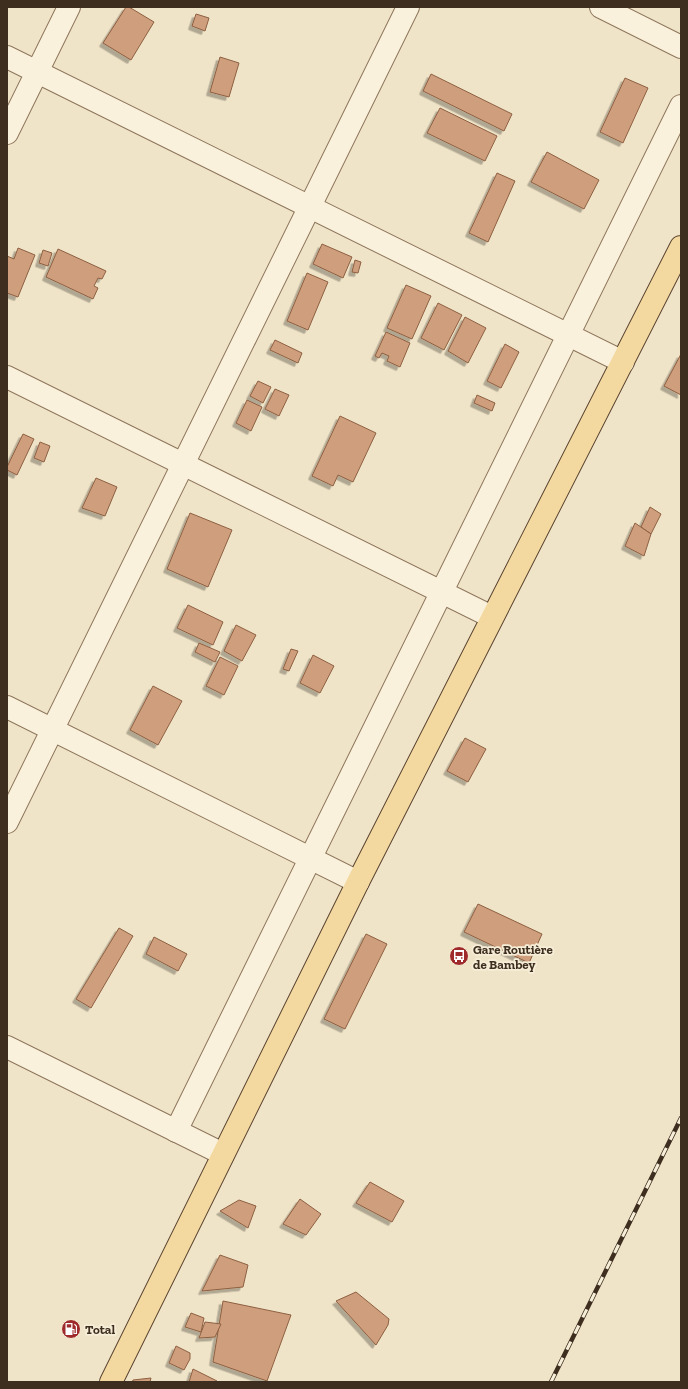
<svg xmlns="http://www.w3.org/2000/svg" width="688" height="1389" font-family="'Zilla Slab',serif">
  <defs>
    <filter id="shadow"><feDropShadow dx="-3.5" dy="3.5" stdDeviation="0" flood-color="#0004"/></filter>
  </defs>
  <rect width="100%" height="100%" fill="#f0e4c8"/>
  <g fill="#cf9f7d" stroke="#8d5f41" filter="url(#shadow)">
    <path d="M126,7H129L154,22L131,60L103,43Z"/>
    <path d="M196,14L209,18L205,31L192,26Z"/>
    <path d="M220,57L239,63L229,97L210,92Z"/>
    <path d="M431,74L512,114L504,131L423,91Z"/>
    <path d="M625,78L648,88L623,143L600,132Z"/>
    <path d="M440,108L497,136L485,161L427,133Z"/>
    <path d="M547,152L599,180L584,209L531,182Z"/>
    <path d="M497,173L515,181L488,242L469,233Z"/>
    <path d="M322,244L352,257L343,278L313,264Z"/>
    <path d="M18,248L35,255L18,297L7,293V256L14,259Z"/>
    <path d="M58,249L106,271L102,279L98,278L94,286L98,288L93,299L46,277Z"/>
    <path d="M43,250L52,253L48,266L39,263Z"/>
    <path d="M355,260L361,262L358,273L352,272Z"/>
    <path d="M307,273L328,282L308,330L287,321Z"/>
    <path d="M406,285L431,296L412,339L387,328Z"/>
    <path d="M438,303L462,315L444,350L421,338Z"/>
    <path d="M465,317L486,328L468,363L448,351Z"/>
    <path d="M386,332L410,343L400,367L387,361L389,356L382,353L379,358L375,356Z"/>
    <path d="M275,340L302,353L298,363L270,350Z"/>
    <path d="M505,344L519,352L501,388L487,381Z"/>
    <path d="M681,354V395L664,386Z"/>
    <path d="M258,381L271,387L263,403L250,396Z"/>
    <path d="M275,389L289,395L279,416L265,409Z"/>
    <path d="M477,395L495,403L492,411L474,403Z"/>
    <path d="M247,400L262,407L251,431L236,423Z"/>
    <path d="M340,416L376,433L353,482L338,475L333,486L312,476Z"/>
    <path d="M23,434L34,439L17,475L7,470V467Z"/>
    <path d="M40,442L50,446L44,462L34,458Z"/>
    <path d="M96,478L117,487L105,516L82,508Z"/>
    <path d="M650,507L661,514L651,534L641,527Z"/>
    <path d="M190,513L232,530L208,587L167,569Z"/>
    <path d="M635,523L651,534L644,556L625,546Z"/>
    <path d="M188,605L223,622L213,645L177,628Z"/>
    <path d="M236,625L256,635L242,661L224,651Z"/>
    <path d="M199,643L220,652L215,662L195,652Z"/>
    <path d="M291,649L298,651L289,671L283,669Z"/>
    <path d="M313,655L334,666L320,693L300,683Z"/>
    <path d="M220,657L238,666L224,695L206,686Z"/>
    <path d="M153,686L182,701L158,745L130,730Z"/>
    <path d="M465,738L486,749L468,782L447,771Z"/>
    <path d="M478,904L542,934L529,963L464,932Z"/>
    <path d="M119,928L133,936L91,1008L76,999Z"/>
    <path d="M366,934L387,944L345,1029L324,1019Z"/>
    <path d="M154,937L187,954L178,971L146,954Z"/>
    <path d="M370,1182L404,1201L392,1222L356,1203Z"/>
    <path d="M300,1199L321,1214L306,1235L283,1224Z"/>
    <path d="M239,1200L256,1206L248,1228L220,1211Z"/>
    <path d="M220,1255L248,1265L243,1287L202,1291Z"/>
    <path d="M356,1292L389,1319L388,1325L376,1345L336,1301Z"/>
    <path d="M223,1301L291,1315L267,1381L213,1362Z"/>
    <path d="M191,1313L204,1318L201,1332L185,1327Z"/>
    <path d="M205,1322L221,1324L215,1337L199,1338Z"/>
    <path d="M176,1346L190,1353V1359L184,1370L169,1363Z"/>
    <path d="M193,1369L217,1381L216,1382H189Z"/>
    <path d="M151,1378L150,1382H132L133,1380Z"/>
  </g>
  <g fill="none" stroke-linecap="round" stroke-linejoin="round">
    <defs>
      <g id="street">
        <path d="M601,7L681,47"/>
        <path d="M7,57L623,362"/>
        <path d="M7,133L69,7"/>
        <path d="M7,377L492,617"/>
        <path d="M7,707L358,882"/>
        <path d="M7,822L408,7"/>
        <path d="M7,1047L223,1154"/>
        <path d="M176,1131L681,106"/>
      </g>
      <path id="primary" d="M111,1382L358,882L681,247"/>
    </defs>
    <use href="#street" stroke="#8d765c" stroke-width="24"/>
    <use href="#primary" stroke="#5b4430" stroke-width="24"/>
    <use href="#street" stroke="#faf1dc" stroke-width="22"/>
    <use href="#primary" stroke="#f3d9a0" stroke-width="22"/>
    <defs>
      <path id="rail" d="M551,1382L681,1118"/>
    </defs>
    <use href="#rail" stroke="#3d2e20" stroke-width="4.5"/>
    <use href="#rail" stroke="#f7eed8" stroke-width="3" stroke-dasharray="9" stroke-linecap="butt"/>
  </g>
  <defs>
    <symbol id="bus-disc" viewBox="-11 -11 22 22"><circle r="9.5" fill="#9e2a2b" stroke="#f7eed8"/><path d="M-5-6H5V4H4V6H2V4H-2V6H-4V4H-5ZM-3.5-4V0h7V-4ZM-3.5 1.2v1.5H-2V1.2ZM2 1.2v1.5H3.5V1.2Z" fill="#fff"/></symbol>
    <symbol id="fuel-disc" viewBox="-11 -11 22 22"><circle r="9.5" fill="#9e2a2b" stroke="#f7eed8"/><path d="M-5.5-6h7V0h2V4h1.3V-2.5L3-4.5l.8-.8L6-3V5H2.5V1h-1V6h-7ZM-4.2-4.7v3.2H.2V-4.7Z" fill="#fff"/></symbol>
  </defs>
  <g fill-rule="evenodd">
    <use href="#bus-disc" x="448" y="945" width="22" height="22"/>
    <use href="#fuel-disc" x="60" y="1318" width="22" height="22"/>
  </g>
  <g text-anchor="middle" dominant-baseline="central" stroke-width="3.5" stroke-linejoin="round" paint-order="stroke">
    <g font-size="13" font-weight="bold" fill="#3d2e20" stroke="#f7eed8" text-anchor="start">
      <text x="473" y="949">Gare Routière<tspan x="473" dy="15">de Bambey</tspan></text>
      <text x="85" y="1329">Total</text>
    </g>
  </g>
  <rect width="688" height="1389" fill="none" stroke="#3d2e20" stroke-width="16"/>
</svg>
